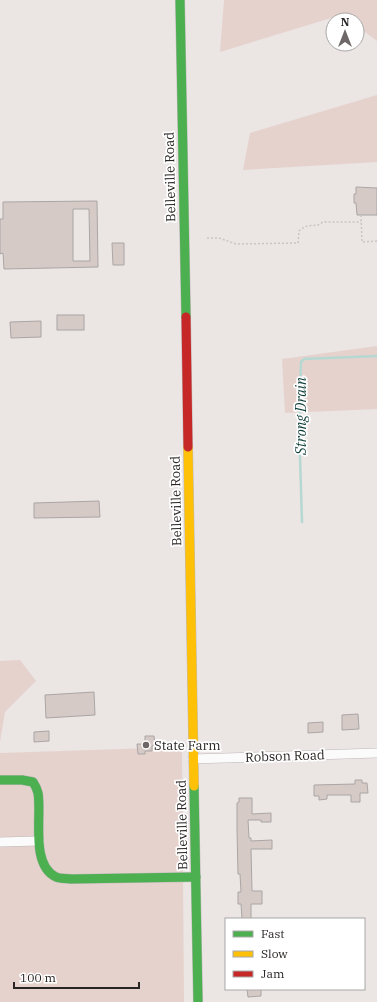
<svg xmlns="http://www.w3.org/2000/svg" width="377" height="1002" font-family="'IBM Plex Serif',serif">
  <rect width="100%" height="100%" fill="#ebe5e4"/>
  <g fill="#e6d2cd">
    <path d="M224,0H377V41L357,26V20H348L341,15L220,52Z"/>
    <path d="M377,95V162L243,170L250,133Z"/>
    <path d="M377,346V409L285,413L282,359Z"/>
    <path d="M20,660L36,681L5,712L0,742V661Z"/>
    <path d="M182,747L184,1002H0V753Z"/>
  </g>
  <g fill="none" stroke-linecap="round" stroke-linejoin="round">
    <path stroke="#b6d8d2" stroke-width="2.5" d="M302,522L299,424L301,362L304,359L377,356"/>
  </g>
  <g fill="#d6cac7" stroke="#aaa6a5" fill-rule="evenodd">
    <path d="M356,187L377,188V215H357L356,203H354V194H356Z"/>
    <path d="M97,201L98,267L4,269L3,253L0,254V219H3V202ZM73,209H89L90,261H73Z"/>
    <path d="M112,243H124V265H113Z"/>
    <rect x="57" y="315" width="27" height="15"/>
    <path d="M41,321V337L11,338L10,322Z"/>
    <path d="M99,501L100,517L34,518V503Z"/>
    <path d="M94,692L95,715L46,718L45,695Z"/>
    <path d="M358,714L359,729L342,730V715Z"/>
    <path d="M323,722V732L308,733V723Z"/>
    <path d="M49,731V741L34,742V732Z"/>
    <path d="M145,736H154L155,746H152V751H145V754H138L137,744H145Z"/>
    <path d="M355,780H362V783H367L368,793H360V802H351V795H327V799L319,800V796H314V785L355,784Z"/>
    <path d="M239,798H252V814L271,813V822H261V820H248L249,838H251V841L272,840V849H251L252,891H262V904H251V919H242L241,904H238V892H241L240,874H238L237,830V803L239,802Z"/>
    <path d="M247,989H261V996L248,997Z"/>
  </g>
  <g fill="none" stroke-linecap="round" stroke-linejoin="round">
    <defs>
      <g id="street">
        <path d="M193,759L377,753"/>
        <path d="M0,842L39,841"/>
      </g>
      <g id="fast">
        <path d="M180,0L186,317"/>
        <path d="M0,780H22L33,782C35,785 37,789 38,793C42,815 30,865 56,877C60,879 66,878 71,879L196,877"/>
        <path d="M194,786L198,1002"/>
      </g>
      <path id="slow" d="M188,447L194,786"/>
      <path id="jam" d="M186,317L188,447"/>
    </defs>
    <use href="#street" stroke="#bdb9b8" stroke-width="10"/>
    <use href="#fast" stroke="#bdb9b8" stroke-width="10"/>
    <use href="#slow" stroke="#bdb9b8" stroke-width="10"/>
    <use href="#jam" stroke="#bdb9b8" stroke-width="10"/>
    <g stroke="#c8c5c5" stroke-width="1.5" stroke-dasharray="2 2" stroke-linecap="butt">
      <path d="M361,215L362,242L377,241"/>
      <path d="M207,238H219L236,244L298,243L299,231L303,228L307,226L318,225L323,222H361"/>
    </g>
    <use href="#street" stroke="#fcfbfb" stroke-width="9"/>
    <use href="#fast" stroke="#4caf50" stroke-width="9"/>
    <use href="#slow" stroke="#ffc107" stroke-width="9"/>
    <use href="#jam" stroke="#c62828" stroke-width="9"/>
  </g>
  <circle fill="#6d6867" stroke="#fff" stroke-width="1.5" cx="146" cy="745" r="4"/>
  <g text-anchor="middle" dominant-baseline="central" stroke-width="3.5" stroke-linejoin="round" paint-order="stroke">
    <g font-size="13" fill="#292524" stroke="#fff">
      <text transform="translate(170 177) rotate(-91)">Belleville Road</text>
      <text transform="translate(176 501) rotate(-91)">Belleville Road</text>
      <text transform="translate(285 756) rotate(-2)">Robson Road</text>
      <text transform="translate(182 825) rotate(-91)">Belleville Road</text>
    </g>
    <g font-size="13" fill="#292524" stroke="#fff" text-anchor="start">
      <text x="154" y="745">State Farm</text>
    </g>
    <g font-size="14" font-style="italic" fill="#0f3f39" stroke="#fff">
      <text transform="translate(301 416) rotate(-90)">Strong Drain</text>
    </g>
  </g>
  <rect x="225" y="918" width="140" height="72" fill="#ffffff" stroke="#a9a8a7"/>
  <rect x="233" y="931" width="20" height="6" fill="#4caf50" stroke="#a9a8a7"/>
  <text x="261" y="938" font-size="12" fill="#292524">Fast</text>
  <rect x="233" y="951" width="20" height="6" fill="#ffc107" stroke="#a9a8a7"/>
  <text x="261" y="958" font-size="12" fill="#292524">Slow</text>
  <rect x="233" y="971" width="20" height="6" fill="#c62828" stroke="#a9a8a7"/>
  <text x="261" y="978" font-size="12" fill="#292524">Jam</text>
  <g transform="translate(345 32)"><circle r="19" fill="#ffffff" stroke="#a9a8a7"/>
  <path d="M0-3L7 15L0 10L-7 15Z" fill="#6d6867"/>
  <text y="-6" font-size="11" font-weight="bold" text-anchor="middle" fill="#292524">N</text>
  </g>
  <path d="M14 982v6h125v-6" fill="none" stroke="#292524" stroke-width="2"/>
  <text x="20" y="982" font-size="12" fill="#292524" stroke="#ffffff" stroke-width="3" paint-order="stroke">100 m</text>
</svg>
